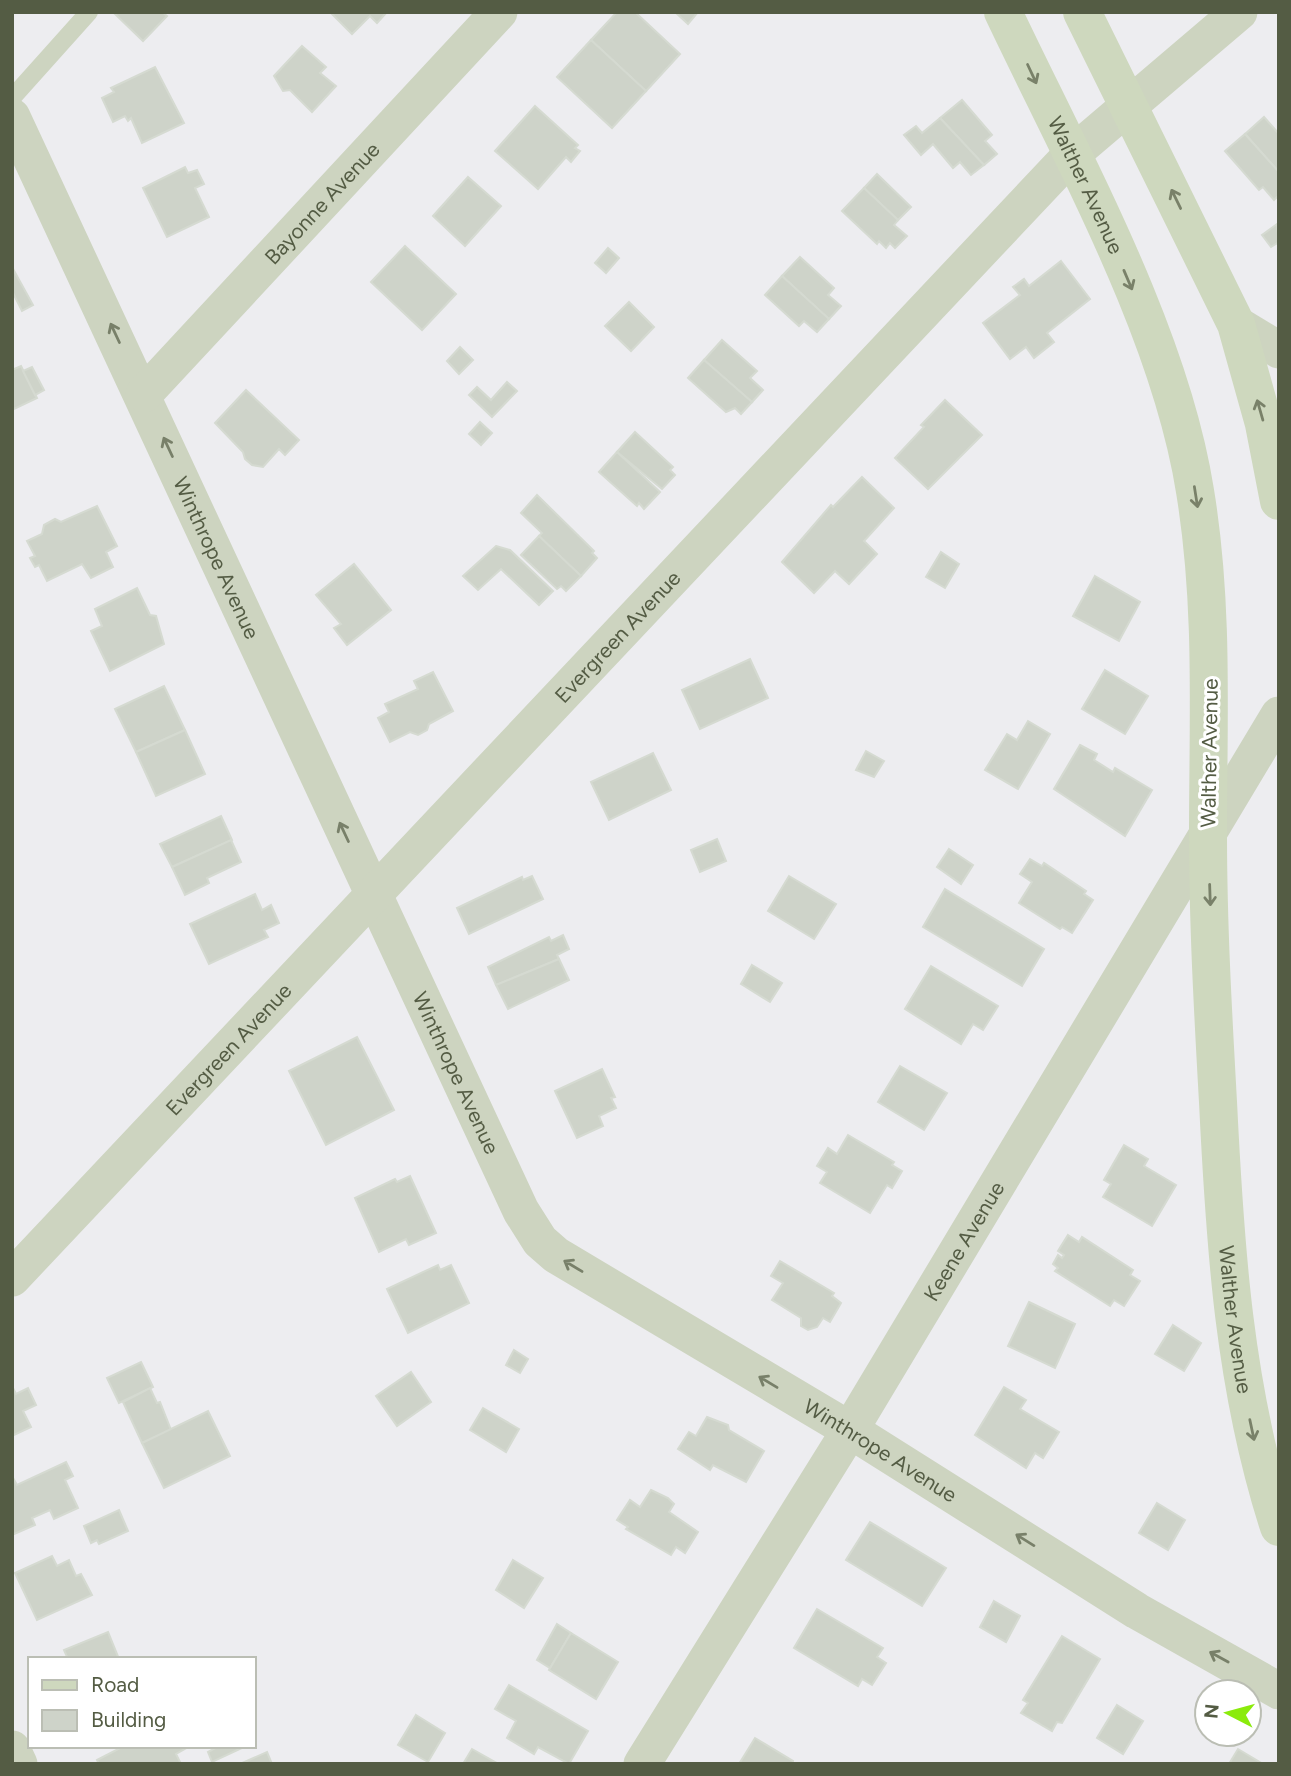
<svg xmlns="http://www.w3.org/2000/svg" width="1291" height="1776" font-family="Figtree,sans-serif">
  <rect width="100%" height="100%" fill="#ededf0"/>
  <g fill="#ced3c9" stroke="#d5dad1" stroke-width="2">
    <path d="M113,12H162L167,16L143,41Z"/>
    <path d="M330,12H387L377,23L370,16L352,34Z"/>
    <path d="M617,12H635L680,54L646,91L591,40Z"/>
    <path d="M675,12H698L688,24Z"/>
    <path d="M591,40L646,91L612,128L557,77Z"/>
    <path d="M302,46L326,67L320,73L336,86L312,112L290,90L283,91L274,76Z"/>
    <path d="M155,67L184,123L142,143L131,118L128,121L125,116L113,122L102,98L114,92L111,88Z"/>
    <path d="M962,100L992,135L985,141L997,154L984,165L940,118Z"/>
    <path d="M535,106L578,145L575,148L580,151L571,162L566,157L538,189L495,151Z"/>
    <path d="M1264,117L1279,134V172L1245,134Z"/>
    <path d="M940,118L984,165L971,175L960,162L953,168L933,144L921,155L904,135L916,126L922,133Z"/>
    <path d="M1245,134L1279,172V195L1274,200L1263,187L1259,190L1225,151Z"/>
    <path d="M185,167L188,173L197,170L204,184L195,188L209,217L167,237L143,188Z"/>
    <path d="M877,174L911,207L898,220L864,188Z"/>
    <path d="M468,177L501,206L465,246L433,216Z"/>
    <path d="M864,188L898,220L894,225L907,236L895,248L890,243L886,248L879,241L877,244L842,211Z"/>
    <path d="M1277,224L1279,242L1271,247L1262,235Z"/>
    <path d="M405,246L456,294L422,330L371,282Z"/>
    <path d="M608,248L619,258L606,273L595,263Z"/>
    <path d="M800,257L834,288L828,295L841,306L829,319L782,276Z"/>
    <path d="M1061,261L1090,299L1047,333L1054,342L1034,358L1026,347L1010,359L983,323L1020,295L1013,287L1024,279L1029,286Z"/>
    <path d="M12,267L33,305L22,311L12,291Z"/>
    <path d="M782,276L829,319L817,332L804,321L799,326L765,295Z"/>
    <path d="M629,302L654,327L631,351L605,326Z"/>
    <path d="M722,340L757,371L750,378L763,390L752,402L704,360Z"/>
    <path d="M460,347L473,360L459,374L447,361Z"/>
    <path d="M704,360L752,402L741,414L735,408L726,412L688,378Z"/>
    <path d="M21,366L37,398L12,410V370Z"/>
    <path d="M32,367L44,390L35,395L23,371Z"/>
    <path d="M507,382L517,391L492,417L469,395L477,387L491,400Z"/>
    <path d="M246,390L299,440L285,455L279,449L263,467L252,465L245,459L243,452L215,423Z"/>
    <path d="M945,400L982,435L928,489L895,458L924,427L921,425Z"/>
    <path d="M480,422L492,433L481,445L469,434Z"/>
    <path d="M635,432L673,467L670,470L675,475L662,489L617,452Z"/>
    <path d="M617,452L660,492L644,509L639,503L637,506L599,472Z"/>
    <path d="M862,477L894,508L864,541L877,554L849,584L835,571L814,593L782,562L831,505L833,507Z"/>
    <path d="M537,495L594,551L592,553L597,558L581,576L539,536L542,533L521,513Z"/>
    <path d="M97,506L117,546L106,552L113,567L91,578L82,564L47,581L39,565L35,567L30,558L35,556L27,541L42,534L44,525L55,519L61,522Z"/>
    <path d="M539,536L581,576L566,591L561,586L557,589L521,555Z"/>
    <path d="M496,546L510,550L553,591L539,605L501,569L478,590L463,576Z"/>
    <path d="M941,552L959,564L945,588L926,577Z"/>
    <path d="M354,564L391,610L347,645L334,628L341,624L316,595Z"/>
    <path d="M1095,576L1140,602L1119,641L1073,616Z"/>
    <path d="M137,588L150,615L156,616L164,644L110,671L91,631L102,626L95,609Z"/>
    <path d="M750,659L768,698L700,729L682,690Z"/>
    <path d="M1105,670L1148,696L1125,734L1082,709Z"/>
    <path d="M433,672L453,711L429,724L427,730L418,735L410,732L390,742L378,718L389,712L385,704L418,689L414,681Z"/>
    <path d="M164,686L185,730L136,752L115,709Z"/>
    <path d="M1028,721L1050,734L1018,789L985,770L1007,734L1017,740Z"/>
    <path d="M185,730L205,774L156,796L136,752Z"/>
    <path d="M1080,745L1097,754L1094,760L1113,772L1115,768L1152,790L1125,836L1054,789Z"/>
    <path d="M866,751L884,761L874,777L856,770Z"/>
    <path d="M653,753L671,790L609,820L591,782Z"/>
    <path d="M221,816L232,840L172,867L160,844Z"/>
    <path d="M717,839L726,861L700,872L691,850Z"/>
    <path d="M231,840L241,862L207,878L209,883L185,895L172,867Z"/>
    <path d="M949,849L973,865L961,884L937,867Z"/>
    <path d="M1030,859L1042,866L1044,863L1086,891L1084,894L1093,900L1072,933L1062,927L1060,929L1019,903L1032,882L1020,874Z"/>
    <path d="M532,876L543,899L469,934L457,908L522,877L523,880Z"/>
    <path d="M789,876L836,904L814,939L768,911Z"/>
    <path d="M945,889L1044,949L1022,986L923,927Z"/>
    <path d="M255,894L262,910L271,905L279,923L264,930L268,937L209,964L190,924Z"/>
    <path d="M563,935L569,949L557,955L559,959L496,985L488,967L549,937L551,941Z"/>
    <path d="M559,959L569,980L508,1009L496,985Z"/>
    <path d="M752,965L782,983L770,1002L741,984Z"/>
    <path d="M931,966L998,1006L983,1030L973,1024L961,1044L905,1009Z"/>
    <path d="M357,1037L394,1110L326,1145L289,1071Z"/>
    <path d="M900,1066L947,1093L924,1130L878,1102Z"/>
    <path d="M602,1069L615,1097L611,1098L616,1108L599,1116L603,1126L577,1138L555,1091Z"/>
    <path d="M848,1135L894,1162L892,1165L902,1171L892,1188L887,1185L870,1213L820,1183L827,1172L817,1166L828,1148L837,1154Z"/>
    <path d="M1124,1145L1148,1159L1144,1166L1176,1185L1152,1226L1103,1197L1111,1184L1104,1180Z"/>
    <path d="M410,1176L436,1233L409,1245L406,1239L379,1252L355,1198L395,1179L397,1182Z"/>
    <path d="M1068,1235L1079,1242L1082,1237L1133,1270L1130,1275L1140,1281L1124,1306L1114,1300L1110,1306L1055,1271L1058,1268L1053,1264L1058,1255L1062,1258L1064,1255L1058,1251Z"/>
    <path d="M780,1261L834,1293L832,1296L841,1303L830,1322L823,1318L817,1327L808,1330L801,1326V1318L772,1300L783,1283L771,1276Z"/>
    <path d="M438,1265L440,1270L451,1265L469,1303L408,1333L387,1289Z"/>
    <path d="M1029,1302L1075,1324L1055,1368L1008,1346Z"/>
    <path d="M1173,1325L1201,1343L1184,1371L1155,1354Z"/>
    <path d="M514,1350L528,1359L520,1373L506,1365Z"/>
    <path d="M141,1362L153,1387L119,1403L107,1378Z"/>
    <path d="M411,1372L431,1402L397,1426L376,1396Z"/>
    <path d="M1004,1387L1026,1400L1020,1409L1059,1432L1043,1458L1035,1453L1026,1468L975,1435Z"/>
    <path d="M13,1388L16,1394L28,1388L36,1405L23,1411L31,1427L12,1436Z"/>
    <path d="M150,1388L157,1403L160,1402L171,1430L142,1443L123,1402Z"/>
    <path d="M483,1408L519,1429L506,1452L470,1430Z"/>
    <path d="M208,1411L230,1456L164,1488L142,1443Z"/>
    <path d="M707,1417L728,1425L729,1430L764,1451L746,1482L713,1465L710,1470L678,1449L689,1432L696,1436Z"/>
    <path d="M66,1462L73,1476L65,1480L78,1508L54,1519L50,1510L32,1518L35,1525L12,1535V1476L17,1485Z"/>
    <path d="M651,1490L668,1498L674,1504L669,1512L698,1532L685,1553L676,1547L671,1555L626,1529L628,1527L617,1520L630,1500L640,1507Z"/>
    <path d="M1157,1503L1185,1520L1168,1550L1139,1533Z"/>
    <path d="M119,1510L128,1531L99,1544L97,1540L91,1543L84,1526Z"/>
    <path d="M870,1522L946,1568L922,1606L846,1560Z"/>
    <path d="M52,1556L57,1566L69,1560L76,1576L81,1574L92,1595L37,1620L15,1573Z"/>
    <path d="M513,1560L543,1578L524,1608L496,1590Z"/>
    <path d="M994,1601L1020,1616L1006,1642L980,1627Z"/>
    <path d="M817,1609L883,1648L877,1657L886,1663L872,1685L862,1679L858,1686L794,1648Z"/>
    <path d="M557,1624L571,1633L550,1668L537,1660Z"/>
    <path d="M108,1632L119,1659H68L64,1650Z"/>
    <path d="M571,1633L618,1662L596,1699L549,1670Z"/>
    <path d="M1062,1636L1100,1659L1062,1723L1057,1722L1052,1731L1021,1713L1028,1703L1023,1700Z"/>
    <path d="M509,1685L588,1731L569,1764L538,1747L534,1754L507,1738L516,1721L495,1709Z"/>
    <path d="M1117,1705L1143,1721L1123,1754L1097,1738Z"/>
    <path d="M416,1715L445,1733L428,1762L398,1745Z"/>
    <path d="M755,1738L793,1761L792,1764H739Z"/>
    <path d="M124,1746H190L176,1754L181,1764H99L97,1760Z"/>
    <path d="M219,1746H246L212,1762L208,1752Z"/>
    <path d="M472,1749L497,1763L499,1764H463Z"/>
    <path d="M1238,1749L1263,1764H1229Z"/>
    <path d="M267,1752L272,1764H240Z"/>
  </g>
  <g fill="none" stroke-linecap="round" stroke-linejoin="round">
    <path stroke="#cdd4c0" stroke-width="18" d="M12,98L89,12"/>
    <g stroke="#cdd4c0" stroke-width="37">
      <path id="s1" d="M12,117L521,1211L540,1241L556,1255L850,1430L1137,1611L1279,1691"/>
      <path d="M1236,324L1279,350"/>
      <path id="s2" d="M144,394L499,12"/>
      <path id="s3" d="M12,1278L1071,155L1239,12"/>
      <path d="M12,1749L19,1764"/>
      <path id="s4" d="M642,1764L850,1430L1279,715"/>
    </g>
    <g stroke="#ced8be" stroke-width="38">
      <path id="s5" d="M1003,12C1072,158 1170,332 1195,491C1214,606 1208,719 1208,835C1208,924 1213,1013 1218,1102C1225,1246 1234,1388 1279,1527"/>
      <path d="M1082,12L1236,324L1264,424L1279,501"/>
    </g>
  </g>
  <defs><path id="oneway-shaft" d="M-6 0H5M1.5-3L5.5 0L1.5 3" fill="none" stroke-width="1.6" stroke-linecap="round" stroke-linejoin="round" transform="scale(1.75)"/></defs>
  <g stroke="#798169">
    <use href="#oneway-shaft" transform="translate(1032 74) rotate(65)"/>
    <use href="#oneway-shaft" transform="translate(1176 199) rotate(-116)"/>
    <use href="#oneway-shaft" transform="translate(1128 280) rotate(67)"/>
    <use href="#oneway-shaft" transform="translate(1260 410) rotate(-106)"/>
    <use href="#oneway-shaft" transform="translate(1196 497) rotate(81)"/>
    <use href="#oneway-shaft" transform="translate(1210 895) rotate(88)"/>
    <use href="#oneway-shaft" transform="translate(1252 1430) rotate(78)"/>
  </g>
  <g stroke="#788069">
    <use href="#oneway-shaft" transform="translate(115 333) rotate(-115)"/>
    <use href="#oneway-shaft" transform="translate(168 447) rotate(-115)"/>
    <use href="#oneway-shaft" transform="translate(344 832) rotate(-115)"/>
    <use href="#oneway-shaft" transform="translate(573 1266) rotate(-149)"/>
    <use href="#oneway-shaft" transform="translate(768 1382) rotate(-149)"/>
    <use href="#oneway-shaft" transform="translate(1025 1540) rotate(-148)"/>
    <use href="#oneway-shaft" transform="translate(1219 1657) rotate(-151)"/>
  </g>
  <g text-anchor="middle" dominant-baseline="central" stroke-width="6" stroke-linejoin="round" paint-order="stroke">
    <g font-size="21" fill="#545c44" stroke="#fff">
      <text stroke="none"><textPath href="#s5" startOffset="192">Walther Avenue</textPath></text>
      <text stroke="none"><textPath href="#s2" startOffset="261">Bayonne Avenue</textPath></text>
      <text stroke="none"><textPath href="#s1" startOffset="486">Winthrope Avenue</textPath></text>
      <text stroke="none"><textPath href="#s3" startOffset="882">Evergreen Avenue</textPath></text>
      <text transform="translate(1209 753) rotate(-89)">Walther Avenue</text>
      <text stroke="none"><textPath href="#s3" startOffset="315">Evergreen Avenue</textPath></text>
      <text stroke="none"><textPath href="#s1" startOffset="1054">Winthrope Avenue</textPath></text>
      <text stroke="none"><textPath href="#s4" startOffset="614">Keene Avenue</textPath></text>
      <text stroke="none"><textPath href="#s5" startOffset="1348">Walther Avenue</textPath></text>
      <text stroke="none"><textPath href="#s1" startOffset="1642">Winthrope Avenue</textPath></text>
    </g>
  </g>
  <rect width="1291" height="1776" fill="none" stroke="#545c44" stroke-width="28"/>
  <rect x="28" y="1657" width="228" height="91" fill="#ffffff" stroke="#bbbeb4" stroke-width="2"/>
  <rect x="42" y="1680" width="35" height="10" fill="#ced8be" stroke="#bbbeb4" stroke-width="2"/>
  <text x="91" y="1692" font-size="21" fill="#545c44">Road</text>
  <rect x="42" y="1710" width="35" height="21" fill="#ced3c9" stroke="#bbbeb4" stroke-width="2"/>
  <text x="91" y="1727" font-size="21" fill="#545c44">Building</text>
  <g transform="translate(1228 1713) rotate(276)"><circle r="33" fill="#ffffff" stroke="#bbbeb4" stroke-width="2"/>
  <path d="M0-5L12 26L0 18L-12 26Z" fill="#8beb0c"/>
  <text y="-10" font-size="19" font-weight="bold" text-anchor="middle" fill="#545c44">N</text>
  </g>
</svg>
